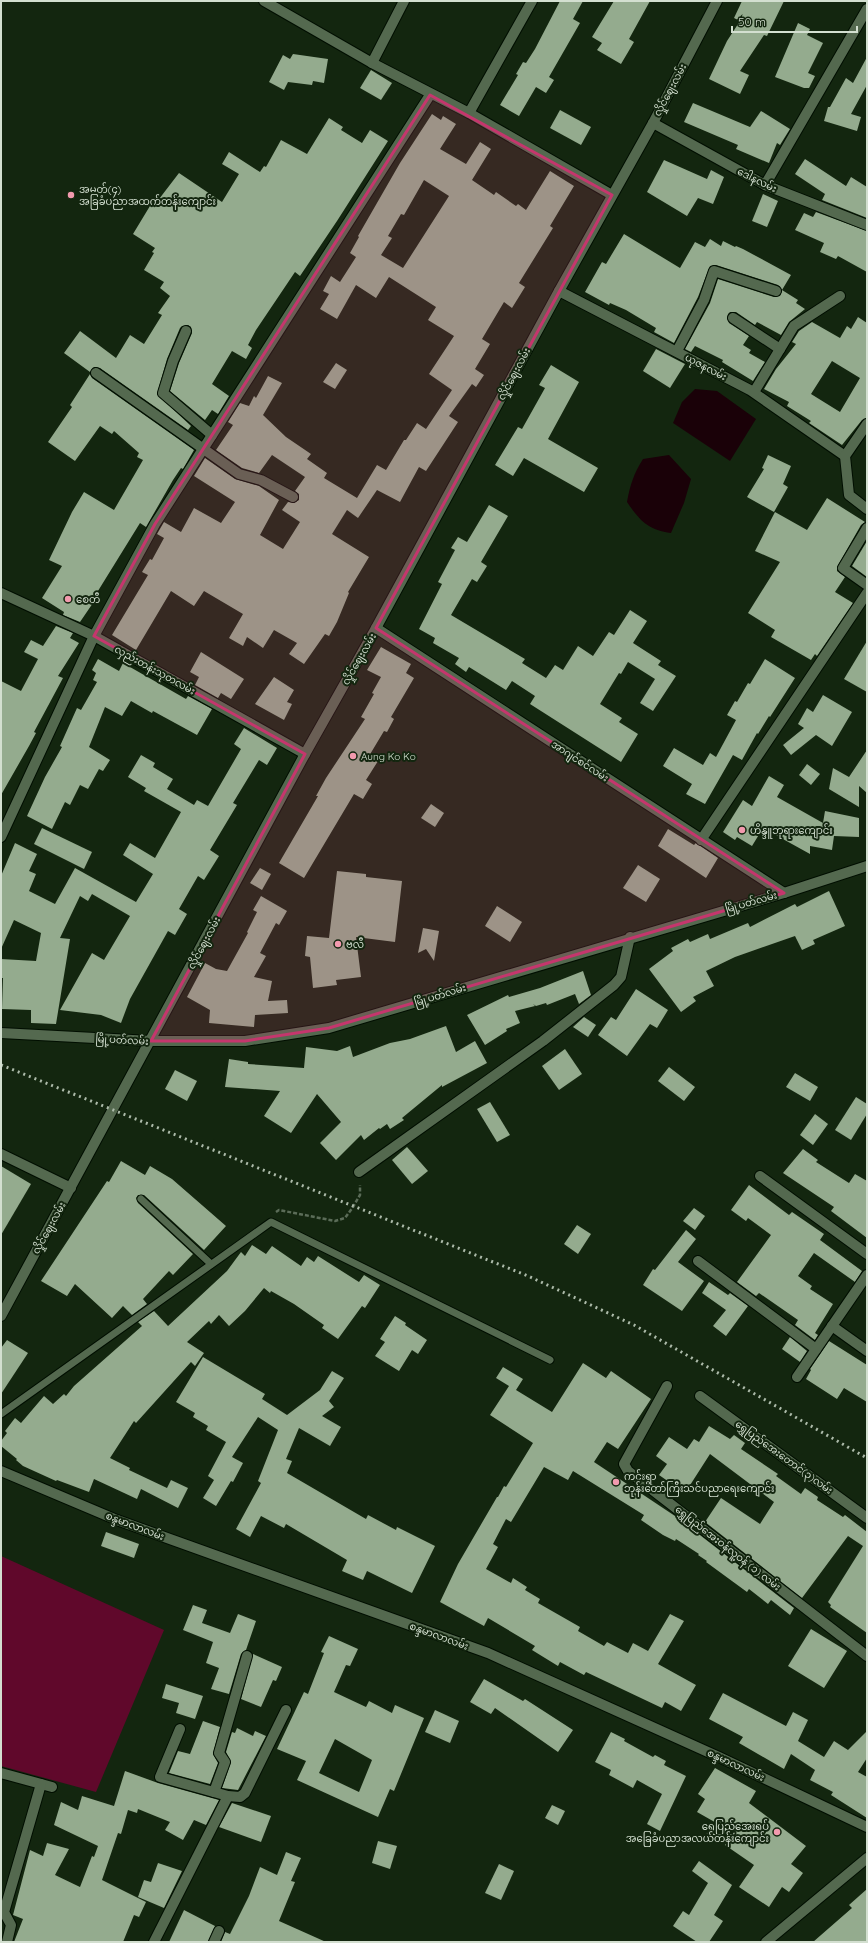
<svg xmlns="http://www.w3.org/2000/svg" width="868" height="1943" font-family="Quicksand,'Noto Sans Myanmar',sans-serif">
  <rect width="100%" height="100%" fill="#13260f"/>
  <path fill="#60082b" d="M1,1556L164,1630L96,1792L1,1766Z"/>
  <g fill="#1a0108">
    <path d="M695,389L717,391L756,419L730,461L673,423L682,402Z"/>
    <path d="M669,455L691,479L684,503L671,533C648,530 640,521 627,502C630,485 634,473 643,459Z"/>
  </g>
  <g fill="#94ab8e" fill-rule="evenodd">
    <path d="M560,1H583L573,19L580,23L549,77L554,80L546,93L536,87L519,116L500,105L518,75L516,74L523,62L526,63L535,49Z"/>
    <path d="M614,1H650L629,39L634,42L621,64L597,50L602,43L592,37Z"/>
    <path d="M742,1H784L767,36L764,35L740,71L749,75L740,94L709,79L727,41L740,21L734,18Z"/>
    <path d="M798,23L810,29L807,35L823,43L808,73L815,76L809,88H804L775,77Z"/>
    <path d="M293,54L328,59L324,83L313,81L312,85L288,82L284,90L269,82L283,55L290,59Z"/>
    <path d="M867,57V85L851,114L861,117L857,131L824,121L828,107H830L846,78L853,83Z"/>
    <path d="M371,70L392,83L381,100L360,88Z"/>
    <path d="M693,103L750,127L761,111L790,129L780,145L777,143L769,163L736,149L738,145L684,122Z"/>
    <path d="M560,110L591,127L581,145L550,128Z"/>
    <path d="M432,114L441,120L443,116L456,124L440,149L466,164L480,142L491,149L472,180L494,195L496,192L516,206L518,204L526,210L550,171L574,186L550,226L553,228L519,283L525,287L512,308L504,302L482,339L490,344L475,369L484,375L476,387L472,384L449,416L458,422L426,471L419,467L400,502L377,490L358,518L347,510L332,534L369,557L348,592L349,593L337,622L329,636L325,634L304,664L289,654L297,643L274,630L263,648L247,637L243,646L229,638L243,614L204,591L194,606L171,591L136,650L112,635L148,575L142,572L150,559L152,560L164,538L157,534L164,522L181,532L194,508L221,523L235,502L194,476L205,458L235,479L259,486L279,500L260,535L283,549L300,522L282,510L288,502L294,503L299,500V494L295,491L305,477L272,455L259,473L242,468L216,450L233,425L228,422L240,403L249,406L254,396L256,398L268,376L282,383L263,415L286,437L311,454L307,459L327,473L324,478L357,498L377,465L386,470L404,440H406L417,423L426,429L452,390L429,374L454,336L428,320L436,307L389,277L376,298L356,285L337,319L320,309L329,294L323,291L331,276L340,282L356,257L350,253L359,237L358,236L400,163ZM424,180L449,196L403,268L381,255L392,238L388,236L401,214L404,215Z"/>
    <path d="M329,118L343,127L341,130L362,143L370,130L388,141L337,221L300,276L295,272L256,330L248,345L252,348L246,359L232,351L212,384L229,396L218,414L212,410L205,420L170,391L179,363L192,333L191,327L188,325L182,326L180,328L167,359L157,394L191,426L188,430L100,368L94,367L90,372L64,353L80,331L116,358L130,335L144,344L162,315L158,313L170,296L160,288L164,282L144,270L154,253L152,252L155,248L133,234L153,201L156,203L179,173L222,202L239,174L222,164L229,152L260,172L264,166L266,167L281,140L307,154Z"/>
    <path d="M805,159L846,186L851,177L867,187V218L822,200L825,194L795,174Z"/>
    <path d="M664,160L707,179L711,170L724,177L713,204L698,198L687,216L647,192Z"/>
    <path d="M763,194L778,201L767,227L752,221Z"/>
    <path d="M816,212L867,231V272L838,256L836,259L820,252L824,243L795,230L804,213L813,217Z"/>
    <path d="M624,234L680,268L695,242L705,247L710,239L721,246L723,241L735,247L736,246L743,249L791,275L782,290L778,285L716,265L710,266L698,297L674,343L654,332L656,328L626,310L610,303L609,305L585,292L602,262L606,264Z"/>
    <path d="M718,279L774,297L780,296L782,290L798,300L796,303L805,309L789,322L781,335L757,322L755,325L736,312H730L728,314L727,318L729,323L749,336L743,345L751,350L749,353L765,362L753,381L722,362L723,360L695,346L691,352L685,349L710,303Z"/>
    <path d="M858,317L867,323V418L862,420L842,445L809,423L811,421L787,406L789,402L764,389L776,369L796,344L792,342L799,331L812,322L840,338L847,326L851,329ZM832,361L860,378L840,412L811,394Z"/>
    <path d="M656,349L685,364L670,388L643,371Z"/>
    <path d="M336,363L347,370L335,389L323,382Z"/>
    <path d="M551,365L579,382L548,439L598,468L584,492L524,458L513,476L495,465L518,427L522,429L545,388L539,385Z"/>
    <path d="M90,374L92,378L194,450L183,469L181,468L173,480L146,527L140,523L93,599L95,600L80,622L63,615L64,612L42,598L62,566L49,560L72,512L84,492L114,510L143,460L137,457L139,453L114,431L112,434L100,426L75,461L48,442L72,407L70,405Z"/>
    <path d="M768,455L791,466L783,484L788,487L774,512L747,497L764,469L762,468Z"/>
    <path d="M827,498L865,522L861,525L837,567V571L845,577L835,592L853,603L817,656L815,654L811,660L771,637L775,630L748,613L780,562L755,551L775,512L807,530Z"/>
    <path d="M489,505L508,516L481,562L487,566L477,582L472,579L451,615L525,659L522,663L546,678L555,665L563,670L578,646L593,656L609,632L614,635L630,610L647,621L633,643L661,661L658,665L676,676L653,711L640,703L655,679L628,662L621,674L619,673L600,704L622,718L619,722L638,734L621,762L530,704L535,696L512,681L506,690L469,667L466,672L455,664L459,658L433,643L435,638L419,629L442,584L438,582L455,550L451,548L458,537L467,542Z"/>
    <path d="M867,541V577L852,566Z"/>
    <path d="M56,626L73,633L70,638L79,643L58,676L63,678L34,732L36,733L29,746L1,795V681L21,691L38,659L24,652L31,640L43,646Z"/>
    <path d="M867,641V692L844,679Z"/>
    <path d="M381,647L411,664L406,673L414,678L391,717L394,719L387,732L384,731L369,756L378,761L366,780L372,784L363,799L354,794L304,878L279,863L318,796H316L326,778L365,719L361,717L374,694L372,693L381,677L367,670Z"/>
    <path d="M201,652L244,679L231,699L221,693L218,698L195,685L199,677L190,672Z"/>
    <path d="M98,659L119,671L123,663L186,699L188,696L212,709L197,735L153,711L152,713L131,701L122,716L105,707L89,747L110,760L103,771L99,769L88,789L80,785L70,805L65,802L52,829L27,816L45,777L62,747L60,746L77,708L81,710L97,682L93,680L96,673L92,670Z"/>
    <path d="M765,659L795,678L770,717L769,716L758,734L757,733L742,760L733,755L705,804L686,794L692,784L663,766L674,748L703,765L710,753L716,757L736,720L727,715L735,701L737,702L748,683L750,684Z"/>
    <path d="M274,677L294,690L287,702L292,704L284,720L255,704Z"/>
    <path d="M823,695L852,712L832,746L816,735L791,755L783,745L804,728L798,724L807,708L813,712Z"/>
    <path d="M244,728L277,748L267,765L259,760L233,803L237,805L210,850L219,856L204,880L198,876L179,909L187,914L175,935L168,931L130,999L121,1023L101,1015L60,1010L92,953L104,960L130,916L92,894L88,901L80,896L60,938L70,939L56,1024L31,1023V1010L2,1009L3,978H1V959L36,961L41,933L14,920L1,949V876L15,843L37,854L29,871L36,874L29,891L55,904L75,868L136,902L153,874L123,855L130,843L155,858L181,812L144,791L146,788L128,777L141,755L155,763L153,767L173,779L167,789L194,805L197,800L208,806L241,749L234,744Z"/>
    <path d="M867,750V793L859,786V807L829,789L833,768L849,777Z"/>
    <path d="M807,764L820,774L811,785L799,775Z"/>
    <path d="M769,776L784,785L777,797L823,823L825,811L859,818V837L834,836L832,850L810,846V854L763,828L752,846L737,837L735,840L723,832L743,800L752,806Z"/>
    <path d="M431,804L444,813L435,827L421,818Z"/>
    <path d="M42,828L92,852L84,869L34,844Z"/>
    <path d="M668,829L694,845L696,843L718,858L706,878L658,846Z"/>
    <path d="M638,865L660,879L646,902L623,888Z"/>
    <path d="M260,868L271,874L262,890L250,883Z"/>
    <path d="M337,871L366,874V877L402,881L395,942L356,937L361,977L336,980L337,985L313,988L310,957L305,956L307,936L329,938Z"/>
    <path d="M829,891L845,926L813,940L815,944L802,950L795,936L735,957L706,971L714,986L693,997L696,1001L681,1012L649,969L673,951L671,948L688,939L690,942L708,934L710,939L748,923L750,927L795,904L797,907Z"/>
    <path d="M261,896L287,911L279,925L276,923L260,953L266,956L254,977L272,981L268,1001L287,1000L288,1013L255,1015L254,1027L209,1023L210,1010L187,997L205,963L216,969L227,971L248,933L247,932L257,912L253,910Z"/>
    <path d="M497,906L522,922L510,942L485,926Z"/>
    <path d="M423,928L439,931L434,961L426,949L418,953Z"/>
    <path d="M583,971L591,995L579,1004L575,994L547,1005L546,1003L536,1006L533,1004L535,1006L515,1011L520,1023L506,1029L507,1031L485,1045L467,1015L508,995L509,997L540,988Z"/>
    <path d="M636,989L668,1010L657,1028L650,1024L627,1056L598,1035L611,1017L616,1020Z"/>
    <path d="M584,1017L596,1025L588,1037L573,1027Z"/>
    <path d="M446,1026L456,1052L475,1041L487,1063L442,1087V1085L402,1118L404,1120L390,1129L387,1124L380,1129L379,1128L364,1140L361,1135L336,1160L320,1143L341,1122L317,1094L291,1133L264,1116L280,1091L225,1087L229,1059L248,1062V1064L304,1068L306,1047L337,1051L350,1046L353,1057L390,1043L410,1039Z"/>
    <path d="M565,1049L582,1074L559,1090L542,1066Z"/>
    <path d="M669,1067L695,1087L684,1101L658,1081Z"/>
    <path d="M175,1070L197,1081L187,1101L165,1089Z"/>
    <path d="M795,1073L818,1087L810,1101L786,1087Z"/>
    <path d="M856,1097L867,1104V1114L851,1140L835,1130Z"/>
    <path d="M490,1102L510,1135L497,1142L477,1109Z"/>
    <path d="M815,1114L828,1124L813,1145L800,1135Z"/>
    <path d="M407,1147L428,1171L412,1184L392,1160Z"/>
    <path d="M803,1149L818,1160L816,1162L849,1183L855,1174L867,1181V1238L831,1211L834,1207L783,1173Z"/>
    <path d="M121,1161L145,1175L150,1166L172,1179L226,1226L204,1250L144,1195H138L136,1198L138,1203L193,1254L173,1275L169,1271L143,1299L147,1304L132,1315L123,1306L112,1318L75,1284L67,1296L41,1281L107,1181L109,1182Z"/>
    <path d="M1,1166L31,1184L1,1235Z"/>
    <path d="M749,1185L789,1215L792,1212L824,1234L820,1240L862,1271L855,1282L814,1253L798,1276L812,1286L810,1289L833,1304L815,1333L818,1335L815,1340L795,1325L798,1320L759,1293L756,1296L737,1282L771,1235L748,1218L746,1221L731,1210Z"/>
    <path d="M694,1208L705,1216L695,1230L683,1221Z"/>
    <path d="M577,1225L591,1234L578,1254L564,1244Z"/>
    <path d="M686,1230L696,1239L678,1262L704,1281L682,1311L643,1285L653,1269L655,1270Z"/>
    <path d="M252,1245L266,1254L272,1246L301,1266L307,1257L314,1262L318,1256L359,1282L364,1275L380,1285L365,1308L362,1306L338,1339L322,1328L324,1325L294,1304L271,1291L270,1293L264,1288L245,1311L229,1326L219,1315L211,1324L209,1321L187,1342L204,1353L195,1366L191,1362L136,1423L134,1421L110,1458L130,1468L129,1470L167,1488L171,1480L188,1488L178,1508L141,1489L137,1499L94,1479L89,1492L57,1480L56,1481L23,1466L16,1460L17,1459L1,1446V1441L7,1433L5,1431L15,1418L21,1423L44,1396L53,1404L64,1394L66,1396L74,1386L142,1326L138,1322L154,1311L168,1326L227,1271L241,1252L245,1256Z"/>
    <path d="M709,1282L728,1295L730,1293L748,1306L726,1336L713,1326L726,1310L702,1293Z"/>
    <path d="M395,1316L406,1323L405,1325L427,1340L418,1354L412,1350L399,1371L375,1356L385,1342L380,1339Z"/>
    <path d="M790,1337L807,1351L800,1362L782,1349Z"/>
    <path d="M7,1340L28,1353L1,1394V1348Z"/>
    <path d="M829,1341L867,1365V1402L844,1388L837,1399L806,1379L811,1370L810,1369Z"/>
    <path d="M203,1357L265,1394L262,1399L287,1415L320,1390L332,1371L344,1378L329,1401L334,1407L322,1416L341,1427L330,1446L299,1428L286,1459L292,1461L287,1473L366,1519L368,1515L396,1530L397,1527L435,1546L412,1593L367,1571L363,1580L342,1571L347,1560L286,1524L284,1528L261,1516L250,1537L236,1529L261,1483L258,1481L278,1430L258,1417L232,1457L243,1463L233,1482L231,1481L216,1506L203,1498L214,1480L208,1476L226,1442L206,1430L208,1426L193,1417L195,1413L176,1402Z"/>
    <path d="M583,1363L606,1378L611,1371L651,1399L618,1449L607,1442L594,1462L678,1518L794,1608L790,1615L771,1600L768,1604L749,1589L747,1592L706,1562L707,1561L698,1555L699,1554L676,1539L675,1541L663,1535L641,1520L644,1515L573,1471L568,1480L544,1467L511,1522L506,1519L493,1544L498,1547L486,1569L511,1583L513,1578L527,1587L525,1590L540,1599L538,1603L580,1627L578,1631L604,1646L607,1642L628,1653L633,1643L648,1651L670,1614L684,1621L658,1664L696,1685L681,1711L665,1702L662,1708L586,1672L584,1675L560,1662L558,1666L532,1650L535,1646L488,1618L484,1626L440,1602L458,1564L497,1497H498L504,1486L506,1487L533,1443L490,1415L509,1386L496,1378L503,1367L523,1379L516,1390L552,1412Z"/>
    <path d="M709,1426L730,1439L734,1435L745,1443L741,1449L778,1474L776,1476L801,1494L805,1488L818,1497L817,1500L843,1517L845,1515L867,1532V1633L830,1607L831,1605L828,1602L863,1546L848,1536L802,1598L705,1522L721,1498L760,1524L774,1502L710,1454L685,1493L659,1475L667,1464L656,1456L669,1437L687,1449L694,1439L699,1442Z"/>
    <path d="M106,1532L139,1544L134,1558L101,1546Z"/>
    <path d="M193,1605L207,1610L202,1623L230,1633L238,1614L256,1621L246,1650L241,1654L229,1694L211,1689L219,1668L206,1663L213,1642L183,1630Z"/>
    <path d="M811,1629L847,1651L824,1688L788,1666Z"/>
    <path d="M329,1636L358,1649L350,1666L346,1665L334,1692L366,1707L369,1701L392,1713L395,1705L424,1718L394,1791L390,1789L378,1817L297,1780L306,1761L277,1749L304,1692L308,1694L324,1653L321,1652ZM335,1739L372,1760L359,1792L319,1773Z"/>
    <path d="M253,1654L282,1667L276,1681L273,1680L261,1707L241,1699Z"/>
    <path d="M484,1679L523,1701L525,1699L573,1730L558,1752L495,1708L491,1714L470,1702Z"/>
    <path d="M166,1684L203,1696L195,1719L176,1713L179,1703L162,1698Z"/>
    <path d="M723,1693L786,1726L793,1712L808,1720L798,1741L824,1757L834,1741L848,1750L867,1731V1758L858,1772L867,1777V1818L831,1795L833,1792L810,1780L815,1770L791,1754L784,1769L739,1743L743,1737L709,1719Z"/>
    <path d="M435,1710L459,1721L450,1743L425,1732Z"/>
    <path d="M203,1721L220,1727L213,1754L218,1763L210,1784L169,1773L178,1751L190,1754Z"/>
    <path d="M237,1728L253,1736L255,1731L266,1736L238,1790L222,1788L231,1762L226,1752L232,1732L235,1733Z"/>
    <path d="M611,1732L625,1739L624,1741L653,1757L655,1755L666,1761L664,1765L686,1776L660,1831L647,1824L662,1794L637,1780L633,1788L609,1775L611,1770L595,1762Z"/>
    <path d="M715,1768L756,1791L749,1803L806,1846L791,1864L803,1873L789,1892L782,1887L769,1907L739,1887L754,1865L725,1845L734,1833L697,1812L705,1799L698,1794Z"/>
    <path d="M125,1771L158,1783L219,1800L206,1825L194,1820L183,1840L165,1830L170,1822L138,1809L137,1813L128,1810L121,1834L118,1833L102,1880L146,1902L139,1917L134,1915L123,1942H14L23,1919L13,1915L30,1850L43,1856L47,1843L69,1849L55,1875L80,1887L92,1856L94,1857L98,1846L54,1825L61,1802L78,1810L82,1796L114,1806Z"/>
    <path d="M232,1803L271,1816L261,1842L219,1827Z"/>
    <path d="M552,1805L565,1811L558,1825L545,1818Z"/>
    <path d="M378,1841L397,1846L390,1869L372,1863Z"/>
    <path d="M286,1852L301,1858L291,1881L295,1882L279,1921L326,1942H221L225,1932L230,1934L249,1896L260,1867L277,1875Z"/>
    <path d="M699,1861L732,1885L714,1915L723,1921L709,1942H697L673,1926L683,1911L689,1915L708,1883L692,1871Z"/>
    <path d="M158,1863L182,1871L164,1908L138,1897L144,1880L151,1882Z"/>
    <path d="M499,1864L514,1871L501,1900L485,1893Z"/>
    <path d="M867,1889V1942H813L852,1908L849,1905Z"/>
    <path d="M184,1910L215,1926L208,1942H169Z"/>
  </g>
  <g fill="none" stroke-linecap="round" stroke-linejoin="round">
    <defs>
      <g id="lane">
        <path d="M141,1199L211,1264"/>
        <path d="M1,1414L271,1222L550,1360"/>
      </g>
      <g id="street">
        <path d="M264,1L372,63L469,113L612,195"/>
        <path d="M372,63L404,1"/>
        <path d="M469,113L532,1"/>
        <path d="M653,123L765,185L867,225"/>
        <path d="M765,185L867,9"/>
        <path d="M559,291L750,390L845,456"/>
        <path d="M733,318L780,349"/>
        <path d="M186,331L173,361L163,393L212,435"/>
        <path d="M677,351L704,300L714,271L776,291"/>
        <path d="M96,373L239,474L261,480L293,497"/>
        <path d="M754,392L794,326L840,296"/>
        <path d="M867,424L845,456L849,495L867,509"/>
        <path d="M867,528L843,568L867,585"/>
        <path d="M1,593L94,636L305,754"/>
        <path d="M376,628L784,893"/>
        <path d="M1,837L94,636L155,524L430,95"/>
        <path d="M701,840L867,593"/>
        <path d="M1,1154L71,1188"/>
        <path d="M359,1172L543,1041L614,985L621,977L630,937"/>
        <path d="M760,1176L867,1254"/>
        <path d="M698,1261L816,1349"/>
        <path d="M832,1326L867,1351"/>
        <path d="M797,1377L867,1275"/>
        <path d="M667,1386L624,1464L628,1471L867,1656"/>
        <path d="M700,1396L867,1518"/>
        <path d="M1,1471L117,1520L488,1653L719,1757L867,1827"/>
        <path d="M180,1729L160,1777L228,1796L240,1797L245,1793L286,1710"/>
        <path d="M1,1773L52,1787"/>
        <path d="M214,1792L225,1762L219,1753L247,1656"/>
        <path d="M7,1942L11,1925L4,1912L41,1784"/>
        <path d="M154,1942L228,1796"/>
        <path d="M214,1942L219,1931"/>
        <path d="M766,1942L867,1858"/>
      </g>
      <g id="secondary">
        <path d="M1,1033L151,1041H245L329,1028L784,893L867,866"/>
        <path d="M1,1316L305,754L376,628L559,291L653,123L717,1"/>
      </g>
    </defs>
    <use href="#lane" stroke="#010e00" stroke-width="9"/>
    <use href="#street" stroke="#010e00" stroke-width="12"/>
    <use href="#secondary" stroke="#010e00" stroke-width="12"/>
    <path stroke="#5b6c58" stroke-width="2.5" stroke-dasharray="4 2" stroke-linecap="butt" d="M276,1212L279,1210L335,1221L345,1218L353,1207L360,1195V1185"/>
    <use href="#lane" stroke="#54694f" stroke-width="7"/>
    <use href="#street" stroke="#54694f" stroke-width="10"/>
    <use href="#secondary" stroke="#54694f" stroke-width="10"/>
    <path stroke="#acbaa9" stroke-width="3" stroke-dasharray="2 4" stroke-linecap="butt" d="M1,1065L528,1276L634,1325L867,1458"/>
  </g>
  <path fill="#c5366d" fill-opacity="0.2" stroke="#c5366d" stroke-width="3" stroke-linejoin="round" d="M430,95L612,195L376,628L784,893L329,1028L245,1041H151L305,754L94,636L155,524Z"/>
  <g fill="#f29aae" stroke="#13260f" stroke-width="1.5">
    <circle cx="71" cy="195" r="4"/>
    <circle cx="68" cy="599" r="4"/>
    <circle cx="353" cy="756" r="4"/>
    <circle cx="742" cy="830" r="4"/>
    <circle cx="338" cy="944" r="4"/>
    <circle cx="616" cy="1482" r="4"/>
    <circle cx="777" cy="1832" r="4"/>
  </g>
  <g text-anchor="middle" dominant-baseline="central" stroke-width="4" stroke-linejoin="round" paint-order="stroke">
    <g font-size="10" fill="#d3dfd0" stroke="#13260f">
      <text transform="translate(670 90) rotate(-62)">လှိုင်ဈေးလမ်း</text>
      <text transform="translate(757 180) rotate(26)">ဒေါနလမ်း</text>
      <text transform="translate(706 367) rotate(28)">ယုဇနလမ်း</text>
      <text transform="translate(514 374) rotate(-62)">လှိုင်ဈေးလမ်း</text>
      <text transform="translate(359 659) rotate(-60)">လှိုင်ဈေးလမ်း</text>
      <text transform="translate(155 670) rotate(29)">လှည်းတန်းသုတလမ်း</text>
      <text transform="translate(580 761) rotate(33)">အာဂျင်စင်လမ်း</text>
      <text transform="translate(751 902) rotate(-16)">မြို့ပတ်လမ်း</text>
      <text transform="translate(204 943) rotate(-62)">လှိုင်ဈေးလမ်း</text>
      <text transform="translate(440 995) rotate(-17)">မြို့ပတ်လမ်း</text>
      <text transform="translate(122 1040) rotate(3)">မြို့ပတ်လမ်း</text>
      <text transform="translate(49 1228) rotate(-61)">လှိုင်ဈေးလမ်း</text>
      <text transform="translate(784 1457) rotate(36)">ရွှေပြည်အေးတောင်(၃)လမ်း</text>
      <text transform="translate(135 1526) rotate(21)">စန္ဒမာလာလမ်း</text>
      <text transform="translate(728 1548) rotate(38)">ရွှေပြည်အေးဝန်လူ့ဝန် (၁) လမ်း</text>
      <text transform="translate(439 1636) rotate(20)">စန္ဒမာလာလမ်း</text>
      <text transform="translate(736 1765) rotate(25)">စန္ဒမာလာလမ်း</text>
    </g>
    <g font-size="10" fill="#d3dfd0" stroke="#13260f" text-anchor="start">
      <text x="79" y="189">အမှတ်(၄)<tspan x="79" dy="12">အခြခံပညာအထက်တန်းကျောင်း</tspan></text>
      <text x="76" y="599">စေတီ</text>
      <text x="361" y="756">Aung Ko Ko</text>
      <text x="750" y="830">ဟိန္ဒူဘုရားကျောင်း</text>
      <text x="346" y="944">ဗလီ</text>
      <text x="624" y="1476">ကင်းရွာ<tspan x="624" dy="12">ဘုန်းတော်ကြီးသင်ပညာရေးကျောင်း</tspan></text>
      <text x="769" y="1826" text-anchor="end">ရွှေပြည်အေးရပ်<tspan x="769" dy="12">အခြေခံပညာအလယ်တန်းကျောင်း</tspan></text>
    </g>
  </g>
  <rect width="868" height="1943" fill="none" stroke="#d3dfd0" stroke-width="4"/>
  <path d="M732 26v6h125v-6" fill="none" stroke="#d3dfd0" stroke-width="2"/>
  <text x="738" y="26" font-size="12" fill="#d3dfd0" stroke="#13260f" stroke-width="3" paint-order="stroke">50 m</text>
</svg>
